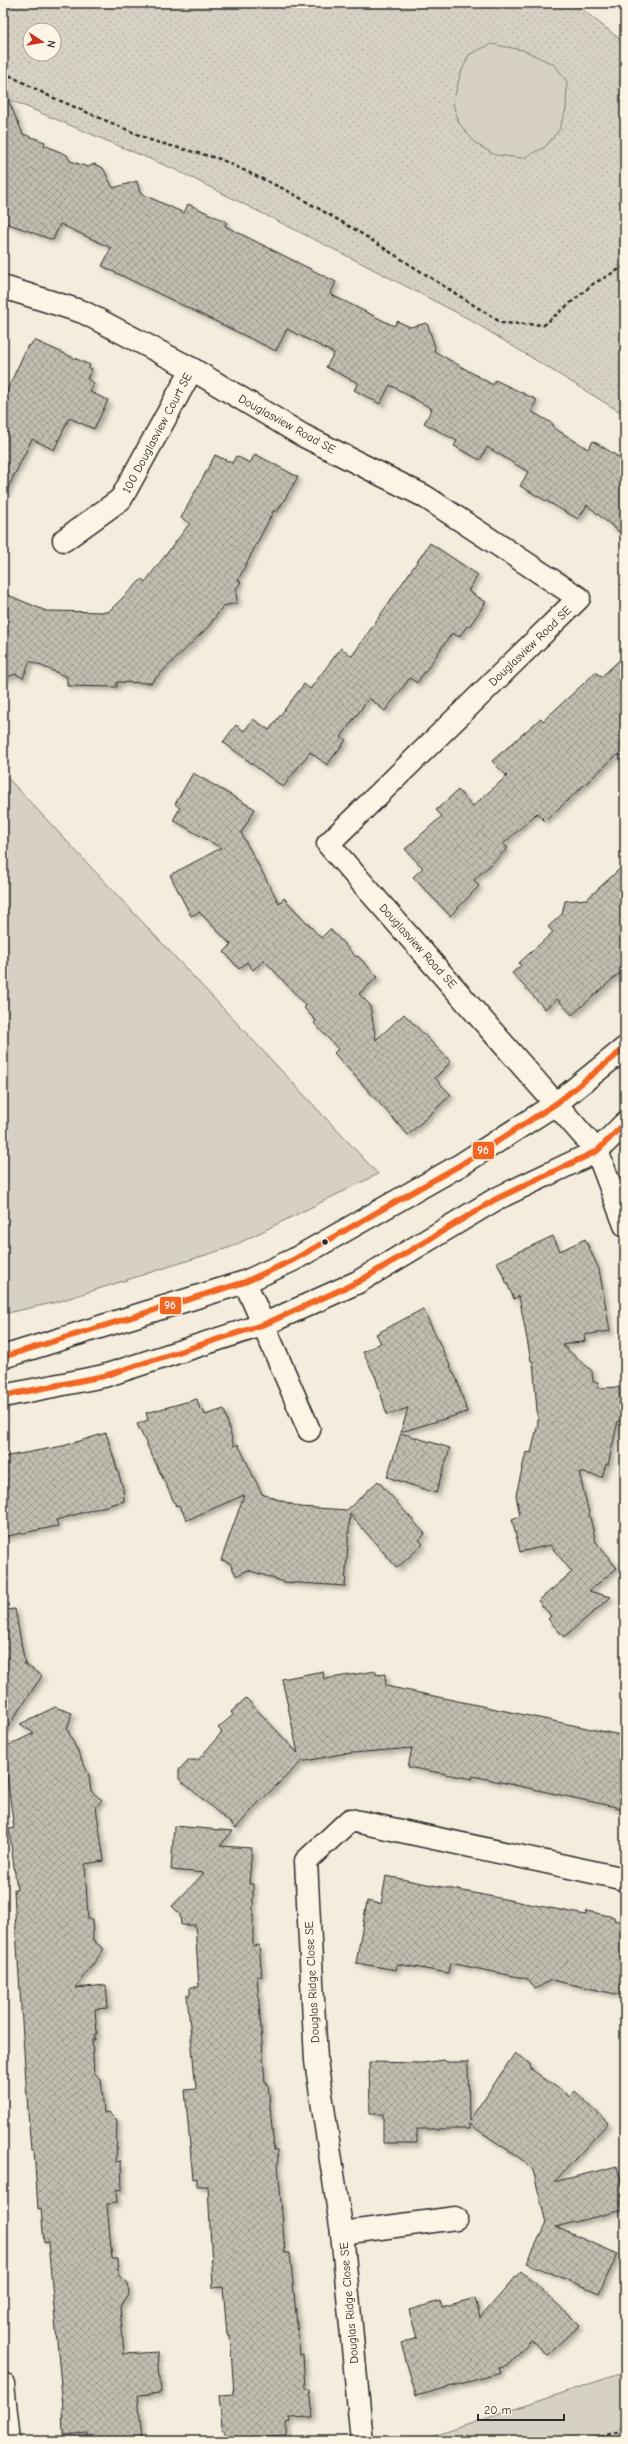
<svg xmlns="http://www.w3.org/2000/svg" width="628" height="2444" font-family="'Comic Neue',sans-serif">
  <defs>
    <pattern id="grass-dots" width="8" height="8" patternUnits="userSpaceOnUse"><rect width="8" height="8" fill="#d6d1c4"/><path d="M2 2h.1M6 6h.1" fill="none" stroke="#b8b4a9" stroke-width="1.8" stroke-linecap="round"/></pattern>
    <pattern id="building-cross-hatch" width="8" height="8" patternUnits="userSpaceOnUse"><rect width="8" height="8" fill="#c2bdb1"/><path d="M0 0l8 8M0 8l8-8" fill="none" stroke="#9e9a90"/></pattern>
    <filter id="shadow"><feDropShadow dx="3.5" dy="3.5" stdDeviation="2" flood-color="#0004"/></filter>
  </defs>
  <rect width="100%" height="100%" fill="#f4edde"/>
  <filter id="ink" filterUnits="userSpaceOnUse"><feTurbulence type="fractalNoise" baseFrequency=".025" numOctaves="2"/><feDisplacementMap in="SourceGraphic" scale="8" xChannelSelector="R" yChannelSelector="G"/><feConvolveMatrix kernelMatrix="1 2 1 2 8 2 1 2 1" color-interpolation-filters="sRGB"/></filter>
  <g filter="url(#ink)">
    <path fill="url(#grass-dots)" stroke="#807e78" fill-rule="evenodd" d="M3,3H574L625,43V415L467,318L363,264L176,170L3,97ZM30,30H54V54H30Z"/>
    <g fill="#d6d1c4" stroke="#807e78">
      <path d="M491,44L523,50L555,65L567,82L566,109L559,130L545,147L523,158L495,155L475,143L459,123L453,103L460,75L469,55Z"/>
      <path d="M3,773L378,1174L231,1247L57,1302L3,1314Z"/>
      <path d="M625,2372V2441H419Z"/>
    </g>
    <g fill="url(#building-cross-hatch)" stroke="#2b2b2b" filter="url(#shadow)">
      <path d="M3,88L23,134L45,142L44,145L67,155L70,161L88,167L94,164L103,168L113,188L137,181L140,193L184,213L188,204L227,222L225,226L336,282L330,294L394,326L397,321L410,327L427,323L435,347L434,351L493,385L495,380L537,400L531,411L553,424L554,428L588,449L593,441L625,461V537L587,505L578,519L520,486L528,472L487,447L480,460L454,446L457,441L424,423L432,409L390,385L380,404L354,390L358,383L326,367L334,353L287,329L276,351L102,266L111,248L60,224L53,240L3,222Z"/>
      <path d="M34,340L90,365L89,368L92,369L87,379L94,383L90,392L108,400L94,429L69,418L54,450L32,439L3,498V399L28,345L30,346Z"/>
      <path d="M255,454L298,477L277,512L274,510L238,580L241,582L236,589L237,603L223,606L209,626L151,683L117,682V687L67,686V677L30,661L23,678L15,674L3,679V593L46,611L108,612L142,579L145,582L190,523L181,518L215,455L232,463L236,456L250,463Z"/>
      <path d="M430,543L478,575L468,591L486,602L469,627L467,626L459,637L452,633L417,683L410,678L385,711L369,698L341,737L346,740L327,765L310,752L283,787L223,742L236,725L244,731L253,719L269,730L304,684L310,689L341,648L352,656Z"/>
      <path d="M625,655V756L617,755L545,821L537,813L503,844L508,848L474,880L479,886L450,916L413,877L423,868L405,849L442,816L436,810L458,790L473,806L507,776L492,761L541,718L543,721L596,672L601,677Z"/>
      <path d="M193,773L255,809L241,833L279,903L284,898L321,938L330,929L356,957L358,956L378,977L359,994L370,1005L376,1040L404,1014L451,1062L435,1078L451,1095L408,1135L334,1053L338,1049L314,1023L316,1021L304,1008L306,1006L264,960L253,970L247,962L239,969L224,952L231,945L199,912L191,916L170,875L221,848L173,820L180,808L175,804Z"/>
      <path d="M625,864V968L572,1015L557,999L545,1009L512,973L521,965L519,963L553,932L548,927L562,914L565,901L587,899Z"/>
      <path d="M553,1236L560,1251L585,1239L599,1269L610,1331L584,1335L585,1341L562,1345L592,1371L593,1382H598V1388L619,1387L621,1421H618L608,1465L606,1464L602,1477L579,1472L596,1542L617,1568L589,1591L611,1597L564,1637L548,1619L551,1616L538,1601L572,1572L550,1545L520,1552L512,1519L520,1516L516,1495L526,1452L531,1453L538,1423L533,1361H531L519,1296L514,1299L497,1262Z"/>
      <path d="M423,1309L457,1380L467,1412L401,1432L408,1408L387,1415L376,1378L363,1352L381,1343L376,1334Z"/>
      <path d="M197,1399L200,1410L203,1409L205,1415L224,1409L234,1446L238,1444L262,1494L300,1507L347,1510L378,1481L425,1534L419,1540L423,1544L397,1568L350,1514L345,1586L284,1582L248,1570L236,1576L230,1563L221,1560L244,1495L187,1520L179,1505L176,1506L137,1424L148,1420L146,1413Z"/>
      <path d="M106,1433L123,1488L124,1501L56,1520L58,1526L3,1537V1457L63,1446Z"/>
      <path d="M401,1433L450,1448L436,1493L387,1477Z"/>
      <path d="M15,1609L25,1664L42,1676L3,1734V1610Z"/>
      <path d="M323,1671L324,1679L376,1671V1675L385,1674L386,1686L625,1736V1809L473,1776L472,1779L408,1767L412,1748L341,1754L301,1762L258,1803L236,1828L179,1779V1770L188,1760H198L222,1732L218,1728L233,1715L231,1712L246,1698L298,1753L282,1679Z"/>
      <path d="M55,1707L72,1713L67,1729L89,1775L91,1791L102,1800L96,1807L104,1861L85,1864L88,1919H92L93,1940L104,1949L75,1988L106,1985L108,2008L95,2009L97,2034H94L95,2040H92L94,2073L101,2079L104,2113L109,2112L117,2120L116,2162L121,2161L122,2189L116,2190L117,2203L107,2204L112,2259H118L119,2276L128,2283L129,2295L120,2306L124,2354L158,2352L161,2393L138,2395L142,2441H88L87,2433L63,2435L62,2407H63L48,2242L44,2243L41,2208L38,2209L34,2150H31L28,2112L16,1931L14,1889H17L9,1829L14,1828L7,1776L3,1766V1748L34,1733L20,1724Z"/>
      <path d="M174,1826L233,1831L220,1846L252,1848L249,1884H253V1946L259,1945L262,1976H257L265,2083H268L274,2150H277L285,2253H290L300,2355L303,2354L305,2389H310L313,2417L290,2418L291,2422L286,2423V2435L228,2439L222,2426L219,2395L234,2394L230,2335H227L223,2287L213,2288L208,2186H197V2178L193,2179L185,2090L196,2089L187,1995H190V1987H199L195,1925H181L180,1914L172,1906L204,1873L171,1870Z"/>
      <path d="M386,1876L586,1915L587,1911L614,1917V1920L625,1923V1996L551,1980L535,1989L528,1979L450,1963L448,1973L397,1964L396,1970L356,1963L367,1901L381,1904Z"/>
      <path d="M515,2053L530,2064L531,2069L570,2097L575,2091L608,2123L554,2182L617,2166L625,2199L620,2200L623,2210L555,2227L618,2254L599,2293L527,2263L546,2223L533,2170L524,2161L469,2124V2129H417V2143H383V2114H370L369,2062L422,2063L444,2060L447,2062H468L469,2121Z"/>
      <path d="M521,2271L580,2325L548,2355L531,2340L507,2366L499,2368L501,2373L416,2396L401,2343L417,2338L409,2310L440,2301L442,2307L475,2298L480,2318Z"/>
    </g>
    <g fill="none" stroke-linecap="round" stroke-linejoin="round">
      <defs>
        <g id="street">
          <path d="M3,287L83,312L192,369L302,435L424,496L579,598L328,844L597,1151L625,1225"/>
          <path d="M64,540L121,499L192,369"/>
          <path d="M245,1282L309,1430"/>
          <path d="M342,2233L456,2218"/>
          <path d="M3,2384L9,2441"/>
          <path d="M362,2441L342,2233L316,2061L306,1861L350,1820L625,1879"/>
        </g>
        <g id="secondary">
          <path d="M3,1357L245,1282L293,1260L462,1164L557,1103L625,1048"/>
          <path d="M3,1396L104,1376L265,1324L358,1282L496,1199L597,1151L625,1123"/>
        </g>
      </defs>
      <use href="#street" stroke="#2b2b2b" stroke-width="25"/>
      <use href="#secondary" stroke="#2b2b2b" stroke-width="25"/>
      <g stroke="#2b2b2b" stroke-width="2.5" stroke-dasharray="4 3" stroke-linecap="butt">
        <path d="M3,72L47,95L153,141L220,159L288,191L354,229L502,323L544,325L593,284L625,266"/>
        <path d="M586,2441L616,2432L625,2425"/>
      </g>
      <use href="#street" stroke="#fcf5e5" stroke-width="22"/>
      <use href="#secondary" stroke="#fcf5e5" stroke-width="22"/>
      <defs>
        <g id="bus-1">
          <path d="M3,1357L245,1282L293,1260L462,1164L557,1103L625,1048"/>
          <path d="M3,1396L104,1376L265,1324L358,1282L496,1199L597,1151L625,1123"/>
        </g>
      </defs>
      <use href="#bus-1" stroke="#fcf5e5" stroke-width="9"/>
      <use href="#bus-1" stroke="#f26522" stroke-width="6"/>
    </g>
  </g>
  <circle fill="#2b2b2b" stroke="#fcf5e5" stroke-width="1.5" cx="325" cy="1242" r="3.5"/>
  <g text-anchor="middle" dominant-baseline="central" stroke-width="3" stroke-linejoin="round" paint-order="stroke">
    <g font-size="12" fill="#2b2b2b" stroke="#fcf5e5">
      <text transform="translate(287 424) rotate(29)">Douglasview Road SE</text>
      <text transform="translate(157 433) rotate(-62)">100 Douglasview Court SE</text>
      <text transform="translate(530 646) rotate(-44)">Douglasview Road SE</text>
      <text transform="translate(418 946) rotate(48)">Douglasview Road SE</text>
      <text transform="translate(312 1982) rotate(-93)">Douglas Ridge Close SE</text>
      <text transform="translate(349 2303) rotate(-95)">Douglas Ridge Close SE</text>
    </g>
  </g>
  <g stroke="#fcf5e5" stroke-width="1.5">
    <rect x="472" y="1141" width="23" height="19" rx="4" fill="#f26522"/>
    <rect x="159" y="1296" width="23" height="19" rx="4" fill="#f26522"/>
  </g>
  <g font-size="11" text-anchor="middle" font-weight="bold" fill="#fff">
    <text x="483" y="1154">96</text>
    <text x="170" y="1309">96</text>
  </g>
  <rect width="628" height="2444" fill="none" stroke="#fcf5e5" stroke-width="16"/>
  <rect x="8" y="8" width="612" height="2428" fill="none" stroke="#2b2b2b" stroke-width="1.5" filter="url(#ink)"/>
  <g transform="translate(42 42) rotate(102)"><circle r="19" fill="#fcf5e5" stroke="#a8a49b"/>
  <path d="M0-3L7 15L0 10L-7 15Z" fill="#c8321e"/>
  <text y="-6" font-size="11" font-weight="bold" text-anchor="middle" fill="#2b2b2b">N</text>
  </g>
  <path d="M478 2414v6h86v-6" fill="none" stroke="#2b2b2b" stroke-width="2"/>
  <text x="484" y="2414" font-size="12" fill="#2b2b2b" stroke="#fcf5e5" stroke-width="3" paint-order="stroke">20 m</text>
</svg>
